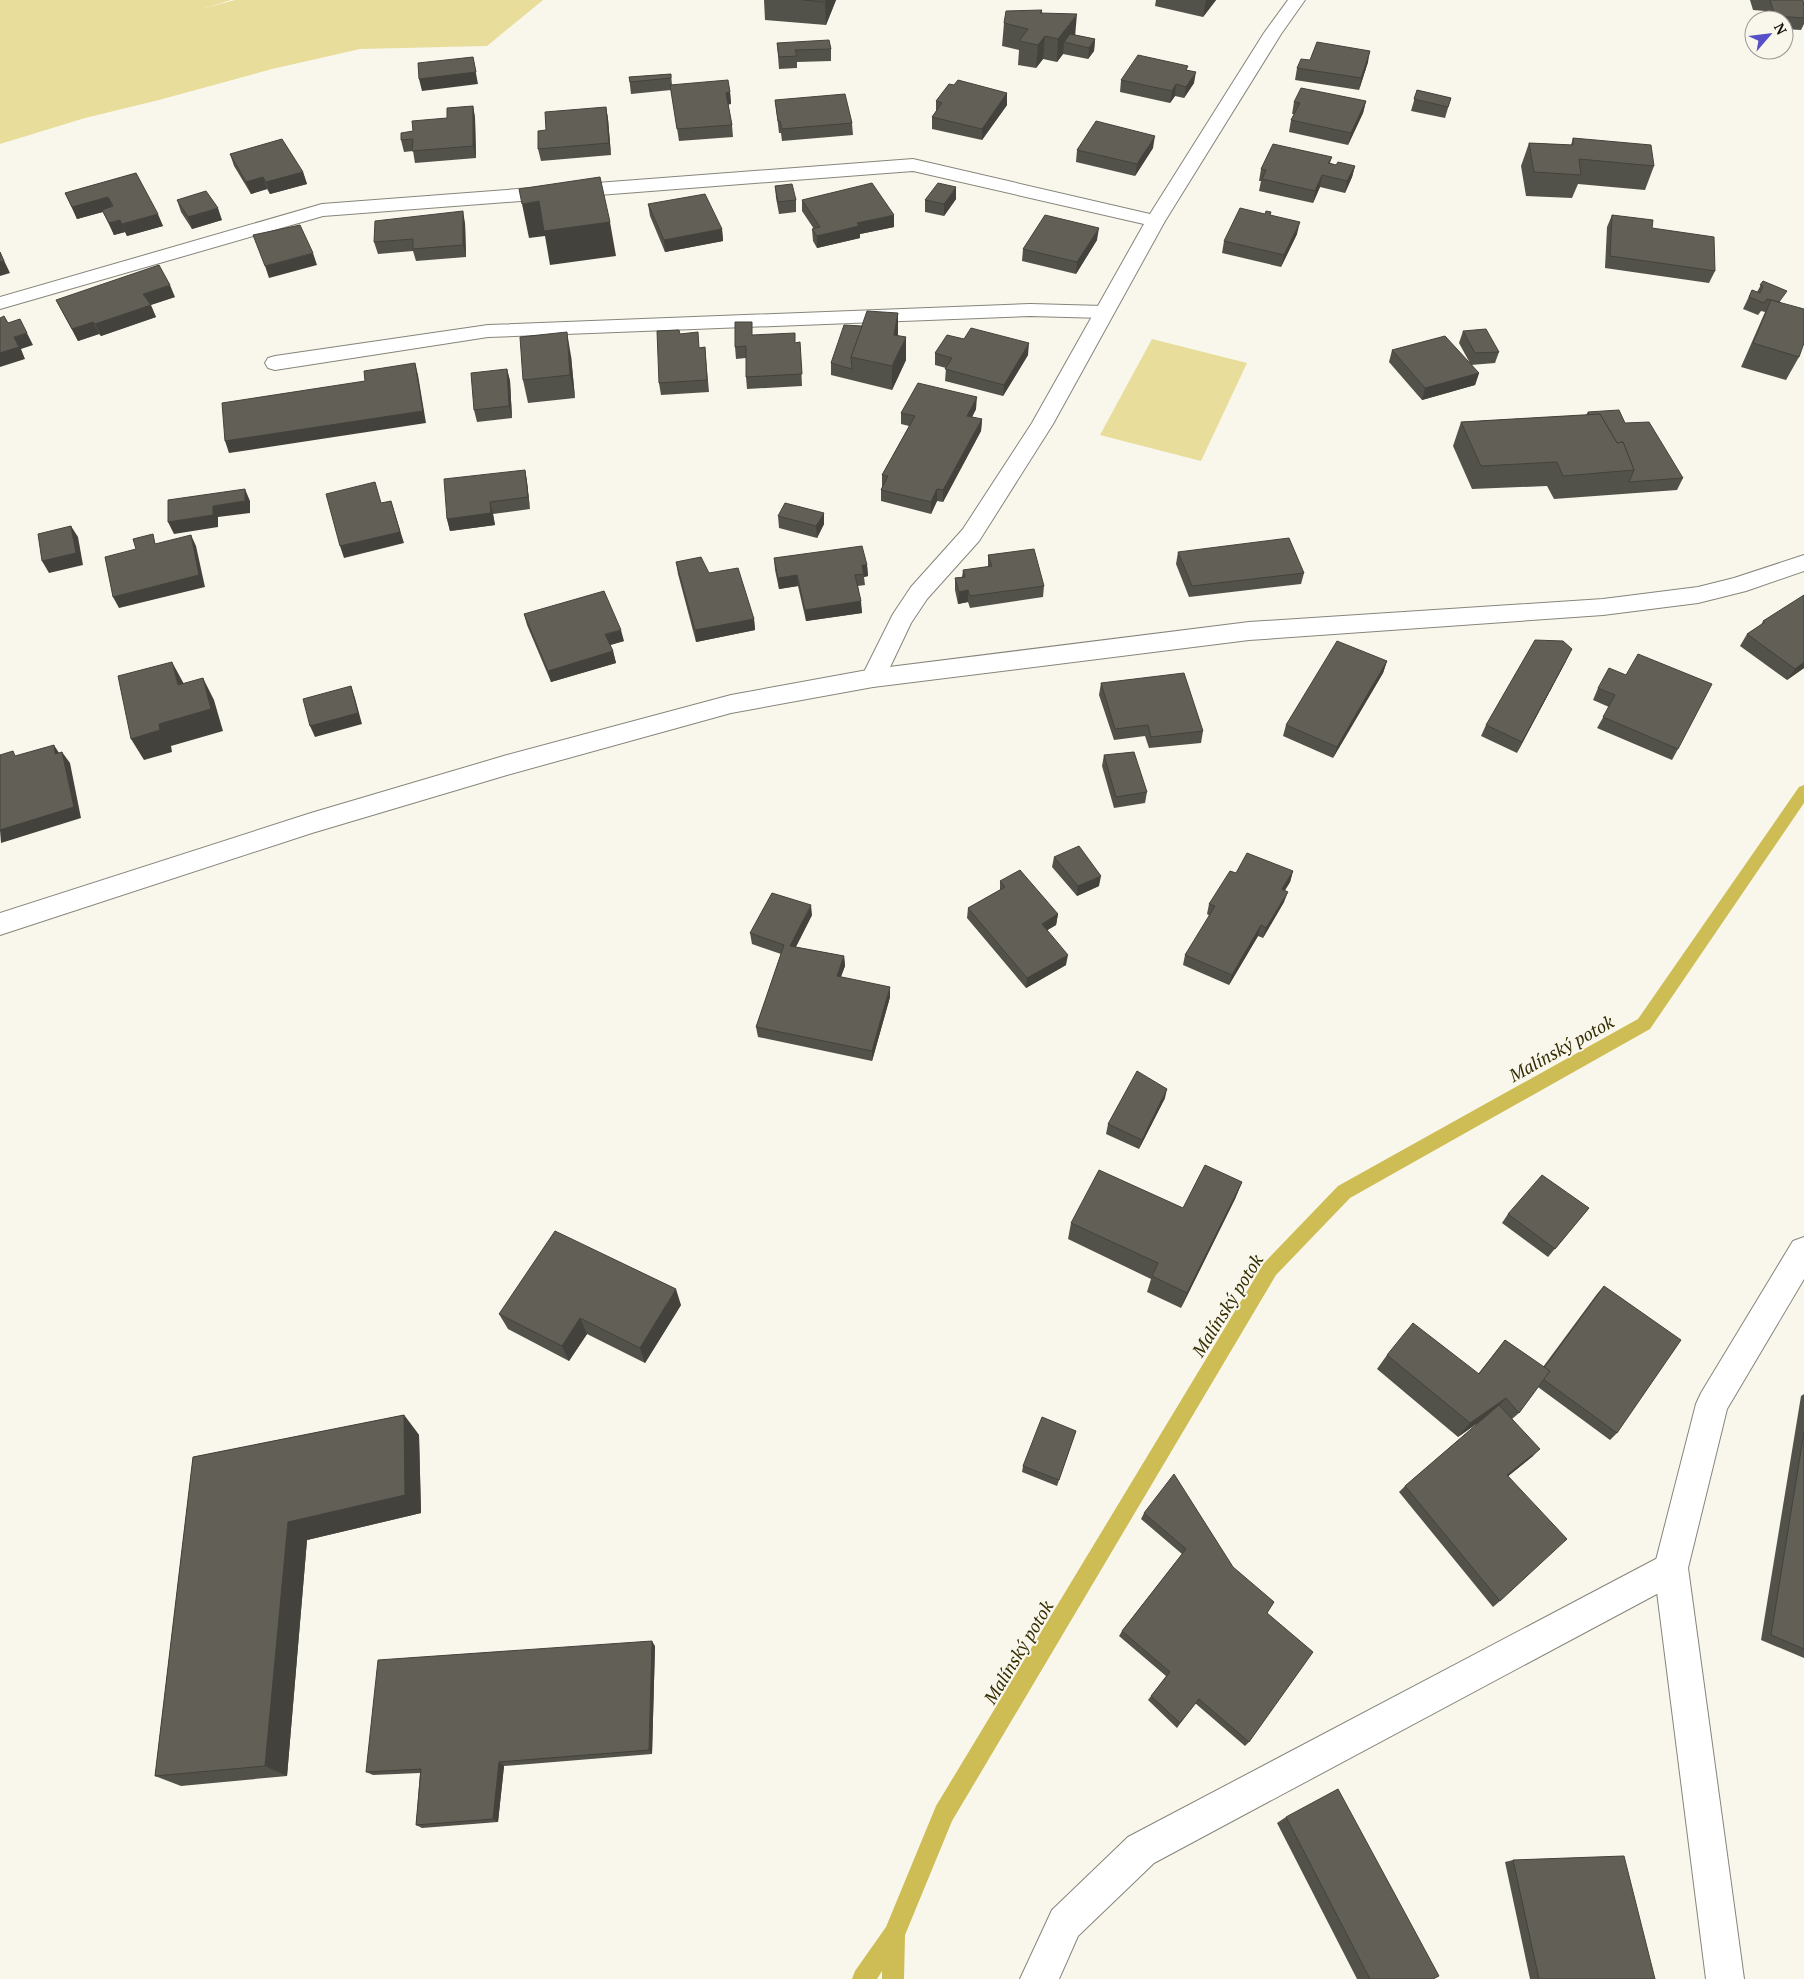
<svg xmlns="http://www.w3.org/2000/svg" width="1804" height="1979" font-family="'PT Serif',serif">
  <rect width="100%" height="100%" fill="#f9f7ec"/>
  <g fill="#e8dd9a">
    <path d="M0,0H231L205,8L235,0H543L487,46L360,49L272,69L159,100L85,118L0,144Z"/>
    <path d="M1152,339L1247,363L1201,461L1100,435Z"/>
  </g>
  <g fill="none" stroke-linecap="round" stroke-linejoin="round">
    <path fill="#cebc54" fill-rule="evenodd" d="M1804,785V803L1650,1029L1350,1198L1276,1275L952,1821L905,1935L904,1979H882V1971L877,1979H852L855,1971L886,1927L936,1806L1264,1263L1338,1186L1638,1019L1799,787Z"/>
    <defs>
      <path id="service" d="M1030,304L1104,306L1111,308L1114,312L1111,316L1104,318L1030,316L488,337L275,370L268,368L265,363L268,358L275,356L488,325Z"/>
      <g id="minor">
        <path d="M1288,0H1305L1281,34L1165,221L1053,424L979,541L927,599L911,623L882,684L873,687L864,684L861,678L893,614L911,587L963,529L1032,423L1144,224L913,171L323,216L0,309V297L322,204L913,159L1150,214L1264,33Z"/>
        <path d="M1671,1551L1683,1556L1688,1568L1683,1580L1154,1863L1078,1936L1059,1979H1020L1052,1910L1128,1837Z"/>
      </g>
      <path id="tertiary" d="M1804,1237V1279L1727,1409L1688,1568L1744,1979H1706L1654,1568L1696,1404L1701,1393L1793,1241Z"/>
      <path id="secondary" d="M1804,555V571L1746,591L1698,603L1603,615L1249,640L873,687L731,713L507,775L312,833L0,935V913L311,813L507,755L731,695L873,669L1249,622L1603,599L1698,587L1734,578Z"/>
    </defs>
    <use href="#service" stroke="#86857b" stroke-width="2"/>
    <use href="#minor" stroke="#86857b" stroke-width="2"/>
    <use href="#tertiary" stroke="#86857b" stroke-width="2"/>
    <use href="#secondary" stroke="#86857b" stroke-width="2"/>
    <use href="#service" fill="#fff" fill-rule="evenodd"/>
    <use href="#minor" fill="#fff" fill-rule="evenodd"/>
    <use href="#tertiary" fill="#fff" fill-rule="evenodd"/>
    <use href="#secondary" fill="#fff" fill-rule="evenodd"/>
  </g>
  <g fill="#53524a">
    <path d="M764,0H836L826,25L765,20Z"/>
    <path d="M1156,0H1216L1203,17L1155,6Z"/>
    <path d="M1750,0H1803L1804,6V24L1801,30L1784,29V20H1768L1765,11L1753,10Z"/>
    <path d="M1042,10V13L1076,35L1095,39L1094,51L1088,59L1063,54L1057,62L1043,59L1036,68L1018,65L1019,50L1002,46L1004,23Z"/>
    <path d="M777,43L831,49V61L797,62V68L779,69Z"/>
    <path d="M1310,60L1368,62L1359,90L1295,80L1297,68Z"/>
    <path d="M1188,70L1194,83L1184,98L1175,96L1170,103L1120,92L1121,80Z"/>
    <path d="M671,74L672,85L730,92L731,104H728L732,125L733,137L679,141L671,90L631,94L629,77Z"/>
    <path d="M1417,90L1451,98L1445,118L1411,111Z"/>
    <path d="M1007,93V105L982,140L932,129V117L936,111V101Z"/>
    <path d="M775,100L852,123L853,135L782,141L781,133H779Z"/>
    <path d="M1366,101L1363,113L1348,145L1289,132L1291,120L1294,114H1292L1294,102Z"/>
    <path d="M473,106L475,118L476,158L415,163L413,151L404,152L401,140L413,131L447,118Z"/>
    <path d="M606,107L608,119L611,155L541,161L538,149L546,130Z"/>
    <path d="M1573,138L1654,166L1645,190L1578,184L1572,198L1526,196L1521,166L1529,143L1571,145Z"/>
    <path d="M1153,148L1135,176L1076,162L1077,150Z"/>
    <path d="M230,154L303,172L307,184L270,194L267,189L251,194L234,166Z"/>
    <path d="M1332,157L1330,163L1336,165L1355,166L1352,177L1345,193L1320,187L1313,203L1259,191L1261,181H1259L1261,169Z"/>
    <path d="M136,173L163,226L127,236L125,232L114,235L103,212L77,219L65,193Z"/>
    <path d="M775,186L796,200V212L779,214L776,198Z"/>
    <path d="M956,199L944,216L925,212V200Z"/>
    <path d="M177,200L222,220L192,229L181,212Z"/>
    <path d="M802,200L894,227L860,234V238L817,248L813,241L812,229H814L802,211Z"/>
    <path d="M648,204L722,229L723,241L665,252L650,216Z"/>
    <path d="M1270,215L1297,234L1281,267L1222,253L1224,241Z"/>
    <path d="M1612,215L1652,228L1715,271L1709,283L1605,268L1607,227Z"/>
    <path d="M465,223L466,257L416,261L413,251L378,254L374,242Z"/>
    <path d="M1097,240L1076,274L1022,261L1023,249Z"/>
    <path d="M1763,281L1781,303L1799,357L1786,380L1741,367L1765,312L1761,311L1758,315L1743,309L1752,290L1757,292Z"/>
    <path d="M175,297L150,305L156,317L101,336L99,334L78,341L56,300Z"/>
    <path d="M898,313V335L906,360L892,390L831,375V363L862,326Z"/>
    <path d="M1463,331L1499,352L1495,363L1471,365L1479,373L1475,385L1422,400L1389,362L1392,350L1471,365L1459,343Z"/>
    <path d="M680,334L699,348L705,347L709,392L661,395L659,383Z"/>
    <path d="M753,335L795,343L800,342L802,386L747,389L746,377V358L736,359L735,347Z"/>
    <path d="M935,353L1028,355L1003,396L945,381L946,368L935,365Z"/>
    <path d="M571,356L575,398L528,403L523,380Z"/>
    <path d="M507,369L510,381L512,418L477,422L474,410Z"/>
    <path d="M976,409L972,417L982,419L981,431L943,502L937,501L931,514L881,501V490L882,487V475L909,426L901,424V413Z"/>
    <path d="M1588,412L1625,423L1683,478L1677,490L1554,499L1547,486L1472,489L1453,446L1461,422L1586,415Z"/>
    <path d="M525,470L527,482L530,509L493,514L495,525L450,531L447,519Z"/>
    <path d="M778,516L824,524L817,538L779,528Z"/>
    <path d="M1178,552L1304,573L1301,584L1189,597L1176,564Z"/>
    <path d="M988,555L1044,586L1043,597L970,608L968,602L958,604L955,590V578L962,577L963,570L988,567Z"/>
    <path d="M774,558L867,565L868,576L864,577L865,585L858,586L862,613L806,621L798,586L779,589L775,570Z"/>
    <path d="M676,562L709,573L754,619L755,630L696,642L678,574Z"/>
    <path d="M524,614L624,641L610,645L613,651L616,663L551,682L527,625Z"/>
    <path d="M1763,621L1804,668L1787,680L1740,646L1747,634L1761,625Z"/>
    <path d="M1387,661L1383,673L1333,758L1283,736L1286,725Z"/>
    <path d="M1566,661L1517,753L1481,736L1486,725Z"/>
    <path d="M1626,675L1678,749L1672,760L1597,728L1609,707L1593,700L1598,688Z"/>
    <path d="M1101,683L1203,731L1201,743L1149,748L1145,736L1114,740L1099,695Z"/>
    <path d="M1104,755L1147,792L1145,803L1114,808L1102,766Z"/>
    <path d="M1054,857L1099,886L1077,896L1052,867Z"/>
    <path d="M1293,871L1290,882L1285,890L1284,902L1263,938L1258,936L1229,985L1183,965L1185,955L1210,916L1207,914L1209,904L1236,873Z"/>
    <path d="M1000,881L1058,914L1056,925L1047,930L1066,965L1026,988L967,918L968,908L1000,890Z"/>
    <path d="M812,915L796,947L844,956L845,966L841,977L890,997L872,1061L758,1037L756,1027L781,954L752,944L750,933Z"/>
    <path d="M1165,1098L1139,1149L1106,1134L1108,1124Z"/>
    <path d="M1242,1182L1235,1199L1181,1308L1147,1292L1151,1279L1068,1239L1071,1223L1183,1208Z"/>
    <path d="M1589,1208L1548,1257L1502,1223L1508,1214Z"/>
    <path d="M1604,1286L1617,1433L1610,1440L1538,1387L1519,1413L1512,1419L1533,1456L1508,1476L1500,1601L1493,1607L1399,1492L1405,1486L1482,1420L1458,1437L1377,1369L1387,1355L1478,1374L1505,1340L1543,1367L1597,1294Z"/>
    <path d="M681,1305L645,1363L587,1334L569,1361L508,1329L499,1314Z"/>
    <path d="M1804,1394V1658L1761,1640L1801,1396Z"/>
    <path d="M404,1415L419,1435L421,1513L307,1540L287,1776L181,1786L155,1776L193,1457Z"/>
    <path d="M1076,1431L1057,1486L1022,1472L1023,1466Z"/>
    <path d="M1144,1513L1233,1567L1267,1613L1249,1742L1245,1746L1195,1703L1177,1728L1148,1700L1166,1676L1119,1636L1122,1631L1182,1554L1141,1519Z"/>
    <path d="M655,1646L652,1754L504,1766L498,1822L422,1828L416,1825L420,1773L373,1775L366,1772Z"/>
    <path d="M1286,1817L1433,1979H1357L1277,1823Z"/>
    <path d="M1513,1860L1655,1979H1530L1505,1862Z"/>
  </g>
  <g fill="#44423c">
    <path d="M826,0H836L826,25L825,2Z"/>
    <path d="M1206,0H1216L1203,17Z"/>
    <path d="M1077,14L1075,37L1064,42L1063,54L1057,62L1058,39Z"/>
    <path d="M1045,36L1043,59L1036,68L1038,45Z"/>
    <path d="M1095,39L1094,51L1088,59L1089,48Z"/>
    <path d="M1370,51L1368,62L1359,90L1361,78Z"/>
    <path d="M473,57L478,84L422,91L419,79Z"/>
    <path d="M1196,72L1194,83L1184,98L1186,87Z"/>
    <path d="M1176,84L1175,96L1170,103L1172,91Z"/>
    <path d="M730,92L731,104L727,105L726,93Z"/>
    <path d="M1007,93V105L982,140V129Z"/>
    <path d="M1366,101L1363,113L1348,145L1351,133Z"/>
    <path d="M473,106L475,118L476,158L473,146Z"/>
    <path d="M606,107L608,119L611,155L609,143Z"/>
    <path d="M1155,136L1153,148L1135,176L1137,164Z"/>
    <path d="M1355,166L1352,177L1345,193L1347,181Z"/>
    <path d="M303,172L307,184L270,194L266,182Z"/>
    <path d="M1322,175L1320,187L1313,203L1315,191Z"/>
    <path d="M263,177L267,189L251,194L246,182Z"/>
    <path d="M956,187V199L944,216V204Z"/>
    <path d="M108,197L113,209L77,219L72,207Z"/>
    <path d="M539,201L610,222L616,256L550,265L545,236L529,238L522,204Z"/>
    <path d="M218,208L222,220L192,229L188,217Z"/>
    <path d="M463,211L465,223L466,257L463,245Z"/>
    <path d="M158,214L163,226L127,236L122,224Z"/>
    <path d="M894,215V227L860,234V238L817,248V236L857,223Z"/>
    <path d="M120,220L125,232L114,235L109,223Z"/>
    <path d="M1300,222L1297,234L1281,267L1284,255Z"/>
    <path d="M1099,228L1097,240L1076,274L1077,262Z"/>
    <path d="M722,229L723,241L665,252L664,240Z"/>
    <path d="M0,252L10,273L0,276Z"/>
    <path d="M313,253L317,265L269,278L265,266Z"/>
    <path d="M170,285L175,297L148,306L143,294Z"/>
    <path d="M151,305L156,317L101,336L95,324Z"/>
    <path d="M898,313V336L894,335Z"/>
    <path d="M93,322L99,334L78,341L72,329Z"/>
    <path d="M567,332L571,356L575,398L570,375Z"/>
    <path d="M27,333L33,345L21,349L25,359L0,367V353L14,337Z"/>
    <path d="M906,337V360L892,390V366Z"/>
    <path d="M1029,343L1028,355L1003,396L1004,385Z"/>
    <path d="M415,363L418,375L426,423L229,453L225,441Z"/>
    <path d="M507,369L510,381L512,418L509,406Z"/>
    <path d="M1479,373L1475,385L1422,400L1425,388Z"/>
    <path d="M977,397L976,409L967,427V416Z"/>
    <path d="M982,419L981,431L943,502V490Z"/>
    <path d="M525,470L527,482L530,509L528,497Z"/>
    <path d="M245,489L250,501V513L218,517V527L174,534L168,522L213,506Z"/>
    <path d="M937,489V501L931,514V502Z"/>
    <path d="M391,501L404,543L344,558L340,546Z"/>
    <path d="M490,502L493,514L495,525L450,531L447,519Z"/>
    <path d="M824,513V524L817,538L816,526Z"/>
    <path d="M71,526L78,537L83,565L49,573L42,561Z"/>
    <path d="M191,535L196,546L205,587L119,608L113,597Z"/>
    <path d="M862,565H867L868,576L864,577Z"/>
    <path d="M797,575L798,586L779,589L778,578Z"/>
    <path d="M968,590V602L958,604L959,592Z"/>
    <path d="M861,601L862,613L806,621L805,610Z"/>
    <path d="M754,619L755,630L696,642L695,630Z"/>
    <path d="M621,630L624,641L607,646L605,634Z"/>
    <path d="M1572,649L1566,661L1517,753L1522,742Z"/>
    <path d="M613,651L616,663L551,682L548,671Z"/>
    <path d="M1387,661L1383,673L1333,758L1337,747Z"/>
    <path d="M172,662L184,684L178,685Z"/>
    <path d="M1804,662V668L1787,680L1795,669Z"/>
    <path d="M203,678L214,700L223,731L171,746L172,752L144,760L131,739L159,724Z"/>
    <path d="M351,686L355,698L362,724L315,737L310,726Z"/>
    <path d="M54,745L61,756L55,754Z"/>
    <path d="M62,752L70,763L81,818L1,843L0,830Z"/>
    <path d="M1293,871L1290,882L1279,900L1282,889Z"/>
    <path d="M1101,876L1099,886L1077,896L1078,886Z"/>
    <path d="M1288,892L1284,902L1263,938L1266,928Z"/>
    <path d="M811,905L812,915L791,956L790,946Z"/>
    <path d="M1058,914L1056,925L1041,934L1042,924Z"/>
    <path d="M1261,925L1258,936L1229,985L1232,975Z"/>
    <path d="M1068,955L1066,965L1026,988L1027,978Z"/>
    <path d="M844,956L845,966L837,986V976Z"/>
    <path d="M890,987V997L872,1061V1051Z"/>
    <path d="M1167,1089L1165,1098L1139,1149L1142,1140Z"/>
    <path d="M1242,1182L1235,1199L1181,1308L1187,1293Z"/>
    <path d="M676,1289L681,1305L645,1363L640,1348Z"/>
    <path d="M580,1318L587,1334L569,1361L562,1346Z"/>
    <path d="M1506,1398L1493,1412L1458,1437L1470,1423Z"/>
    <path d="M404,1415L419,1435L421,1513L307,1540L287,1776L265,1766L288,1522Z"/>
    <path d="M1540,1449L1533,1456L1501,1482L1507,1475Z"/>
    <path d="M652,1641L655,1646L652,1754L649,1750Z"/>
    <path d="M499,1762L504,1766L498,1822L493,1819Z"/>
  </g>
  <g fill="#615f56" stroke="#44423c">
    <path d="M803,0H826L825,2Z"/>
    <path d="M1770,0H1803L1804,6V18L1775,16Z"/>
    <path d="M1042,10L1040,13L1077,14L1058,39L1045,36L1038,45L1019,41L1028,29L1004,23L1006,11Z"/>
    <path d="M1070,34L1095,39L1089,48L1064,42Z"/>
    <path d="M829,40L831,49L795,50L797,56L779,57L777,43Z"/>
    <path d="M1317,42L1370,51L1361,78L1297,68L1301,59L1310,60Z"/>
    <path d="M1138,55L1188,66L1186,70L1196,72L1186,87L1176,84L1172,91L1121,80Z"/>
    <path d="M473,57L476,72L419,79L418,63Z"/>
    <path d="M671,74V78L630,82L629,77Z"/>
    <path d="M728,80L730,92L726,93L732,125L677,129L670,85Z"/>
    <path d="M958,80L1007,93L982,129L932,117L942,103L936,101L949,84L954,85Z"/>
    <path d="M1301,88L1366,101L1351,133L1291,120L1300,103L1294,102Z"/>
    <path d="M1417,90L1451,98L1448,107L1414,99Z"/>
    <path d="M845,94L852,123L782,129L780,121H778L775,100Z"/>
    <path d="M473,106V146L412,151L413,139L401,140V133L413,131L412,121L447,118V108Z"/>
    <path d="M606,107L609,143L538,149V131L546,130L545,112Z"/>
    <path d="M1096,121L1155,136L1137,164L1077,150Z"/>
    <path d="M1573,138L1651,145L1654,166L1579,159L1581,175L1534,172L1529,143L1573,145Z"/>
    <path d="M282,139L303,172L266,182L263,177L246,182L230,154Z"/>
    <path d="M1273,144L1332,157L1328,163L1336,165L1338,162L1355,166L1347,181L1322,175L1315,191L1262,179L1266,170L1261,169Z"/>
    <path d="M136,173L158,214L122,224L120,220L109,223L102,210L113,206L108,197L72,207L65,193Z"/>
    <path d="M600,177L610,222L544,231L539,201L522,204L519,189Z"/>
    <path d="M872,183L894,215L857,223L859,226L817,236L812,229L820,227L802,200Z"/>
    <path d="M938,183L956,187L944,204L925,200Z"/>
    <path d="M792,184L796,200L778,202L775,186Z"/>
    <path d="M206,191L218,208L188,217L177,200Z"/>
    <path d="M705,194L722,229L664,240L648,204Z"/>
    <path d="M1240,208L1265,214L1266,211L1271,212L1270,215L1300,222L1284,255L1224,241Z"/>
    <path d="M463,211V245L413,249V239L374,242L375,221Z"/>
    <path d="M1045,215L1099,228L1077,262L1023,249Z"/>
    <path d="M1612,215L1653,220L1652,228L1714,237L1715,271L1610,256Z"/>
    <path d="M300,225L313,253L265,266L253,235Z"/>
    <path d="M0,252L4,261L0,262Z"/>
    <path d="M159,265L170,285L143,294L151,305L95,324L93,322L72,329L56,300Z"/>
    <path d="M1763,281L1787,291L1779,302L1767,299L1764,303L1749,297L1752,290L1760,293L1763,286L1760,285Z"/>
    <path d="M1771,300L1804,309V343L1799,357L1753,343Z"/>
    <path d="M867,311L898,313L894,335L906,337L892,366L851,357Z"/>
    <path d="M4,316L8,323L20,319L27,333L14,337L19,347L0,353V318Z"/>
    <path d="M735,322H752V335L795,333V343L800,342L802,374L746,377V346L735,347Z"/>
    <path d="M844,325L862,326L851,357L852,369L831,363Z"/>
    <path d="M971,328L1029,343L1004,385L945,369L952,358L935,353L947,335L964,339Z"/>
    <path d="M1486,329L1499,352L1475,353L1463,331Z"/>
    <path d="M679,330L680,334L698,332L699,348L705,347L707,380L659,383L657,331Z"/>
    <path d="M567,332L570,375L523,380L520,337Z"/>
    <path d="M1445,336L1479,373L1425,388L1392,350Z"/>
    <path d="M415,363L423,411L225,441L222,403L365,381L364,371Z"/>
    <path d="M507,369L509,406L474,410L471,373Z"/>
    <path d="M918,383L977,397L967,416L982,419L943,490L937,489L931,502L881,490L888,476L882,475L915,416L901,413Z"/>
    <path d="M1619,410L1625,423L1649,422L1683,478L1629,482L1634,470L1623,442L1617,443L1600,414L1589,415L1588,412Z"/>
    <path d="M1600,414L1617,443L1623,442L1634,470L1563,476L1557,462L1481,466L1461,422Z"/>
    <path d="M525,470L528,497L490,502L491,513L447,519L444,479Z"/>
    <path d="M375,482L381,503L391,501L400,532L340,546L326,494Z"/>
    <path d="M245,489V501L213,506V515L168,522V500Z"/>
    <path d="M785,503L824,513L816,526L778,516Z"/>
    <path d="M71,526L76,553L42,561L38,534Z"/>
    <path d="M153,534L155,544L191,535L199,575L113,597L105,557L136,549L133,539Z"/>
    <path d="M1289,538L1304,573L1192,586L1178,552Z"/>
    <path d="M862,546L867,565H862L864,574L855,575L861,601L805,610L797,575L778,578L774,558Z"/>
    <path d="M1034,549L1044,586L970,596L968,590L959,592L955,578L965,577L963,570L992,566L988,555Z"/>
    <path d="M701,557L709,573L738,568L754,619L695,630L676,562Z"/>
    <path d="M604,591L621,630L605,634L613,651L548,671L524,614Z"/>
    <path d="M1804,595V662L1795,669L1747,634L1765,622L1763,621Z"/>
    <path d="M1535,640L1563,641L1572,649L1522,742L1486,725Z"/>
    <path d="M1337,641L1387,661L1337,747L1286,725Z"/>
    <path d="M1638,654L1712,684L1678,749L1603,717L1615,695L1598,688L1609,668L1626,675Z"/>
    <path d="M172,662L178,685L203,678L211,709L159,724L160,730L131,739L118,676Z"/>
    <path d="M1184,673L1203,731L1151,737L1148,725L1115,729L1101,683Z"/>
    <path d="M351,686L358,713L310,726L303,699Z"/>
    <path d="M54,745L55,754L62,752L74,807L0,830V755L13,751L15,756Z"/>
    <path d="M1134,752L1147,792L1116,797L1104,755Z"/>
    <path d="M1079,846L1101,876L1078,886L1054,857Z"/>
    <path d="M1247,853L1293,871L1282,889L1288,892L1266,928L1261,925L1232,975L1185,955L1215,906L1209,904L1230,871L1236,873Z"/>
    <path d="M1020,870L1058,914L1042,924L1068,955L1027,978L968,908L1005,887L1000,881Z"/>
    <path d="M772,893L811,905L790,946L844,956L837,976L890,987L872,1051L756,1027L784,945L750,933Z"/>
    <path d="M1137,1071L1167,1089L1142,1140L1108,1124Z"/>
    <path d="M1205,1165L1242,1182L1187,1293L1152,1276L1158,1263L1071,1223L1099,1170L1183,1208Z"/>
    <path d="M1542,1175L1589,1208L1555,1249L1508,1214Z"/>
    <path d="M555,1231L676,1289L640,1348L580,1318L562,1346L499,1314Z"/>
    <path d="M1604,1286L1681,1340L1617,1433L1543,1379L1550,1371L1544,1368Z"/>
    <path d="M1413,1323L1479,1374L1505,1340L1550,1371L1519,1413L1506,1398L1470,1423L1387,1355Z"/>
    <path d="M1499,1405L1540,1449L1507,1475L1567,1539L1500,1601L1405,1486Z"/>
    <path d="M404,1415L405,1495L288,1522L265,1766L155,1776L193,1457Z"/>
    <path d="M1042,1417L1076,1431L1059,1480L1023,1466Z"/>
    <path d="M1804,1432V1649L1771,1635Z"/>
    <path d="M1174,1474L1233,1567L1274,1602L1267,1613L1313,1652L1249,1742L1199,1699L1180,1723L1151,1696L1170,1672L1122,1631L1186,1549L1144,1513Z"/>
    <path d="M652,1641L649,1750L499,1762L493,1819L416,1825L421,1769L366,1772L378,1660Z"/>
    <path d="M1338,1789L1439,1976L1433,1979H1370L1286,1817Z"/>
    <path d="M1624,1856L1655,1979H1539L1513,1860Z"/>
  </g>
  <g text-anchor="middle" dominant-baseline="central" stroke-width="4" stroke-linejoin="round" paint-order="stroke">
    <g font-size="18" font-style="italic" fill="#332c00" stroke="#f9f7ec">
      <text transform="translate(1561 1048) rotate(-29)">Malínský potok</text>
      <text transform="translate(1227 1305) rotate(-58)">Malínský potok</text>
      <text transform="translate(1018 1652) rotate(-59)">Malínský potok</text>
    </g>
  </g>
  <g transform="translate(1769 35) rotate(62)"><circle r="24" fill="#f9f7ec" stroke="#9b9991"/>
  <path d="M0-4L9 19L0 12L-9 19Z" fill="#5651c8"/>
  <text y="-8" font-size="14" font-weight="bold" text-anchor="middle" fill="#0d0d09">N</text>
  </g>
</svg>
